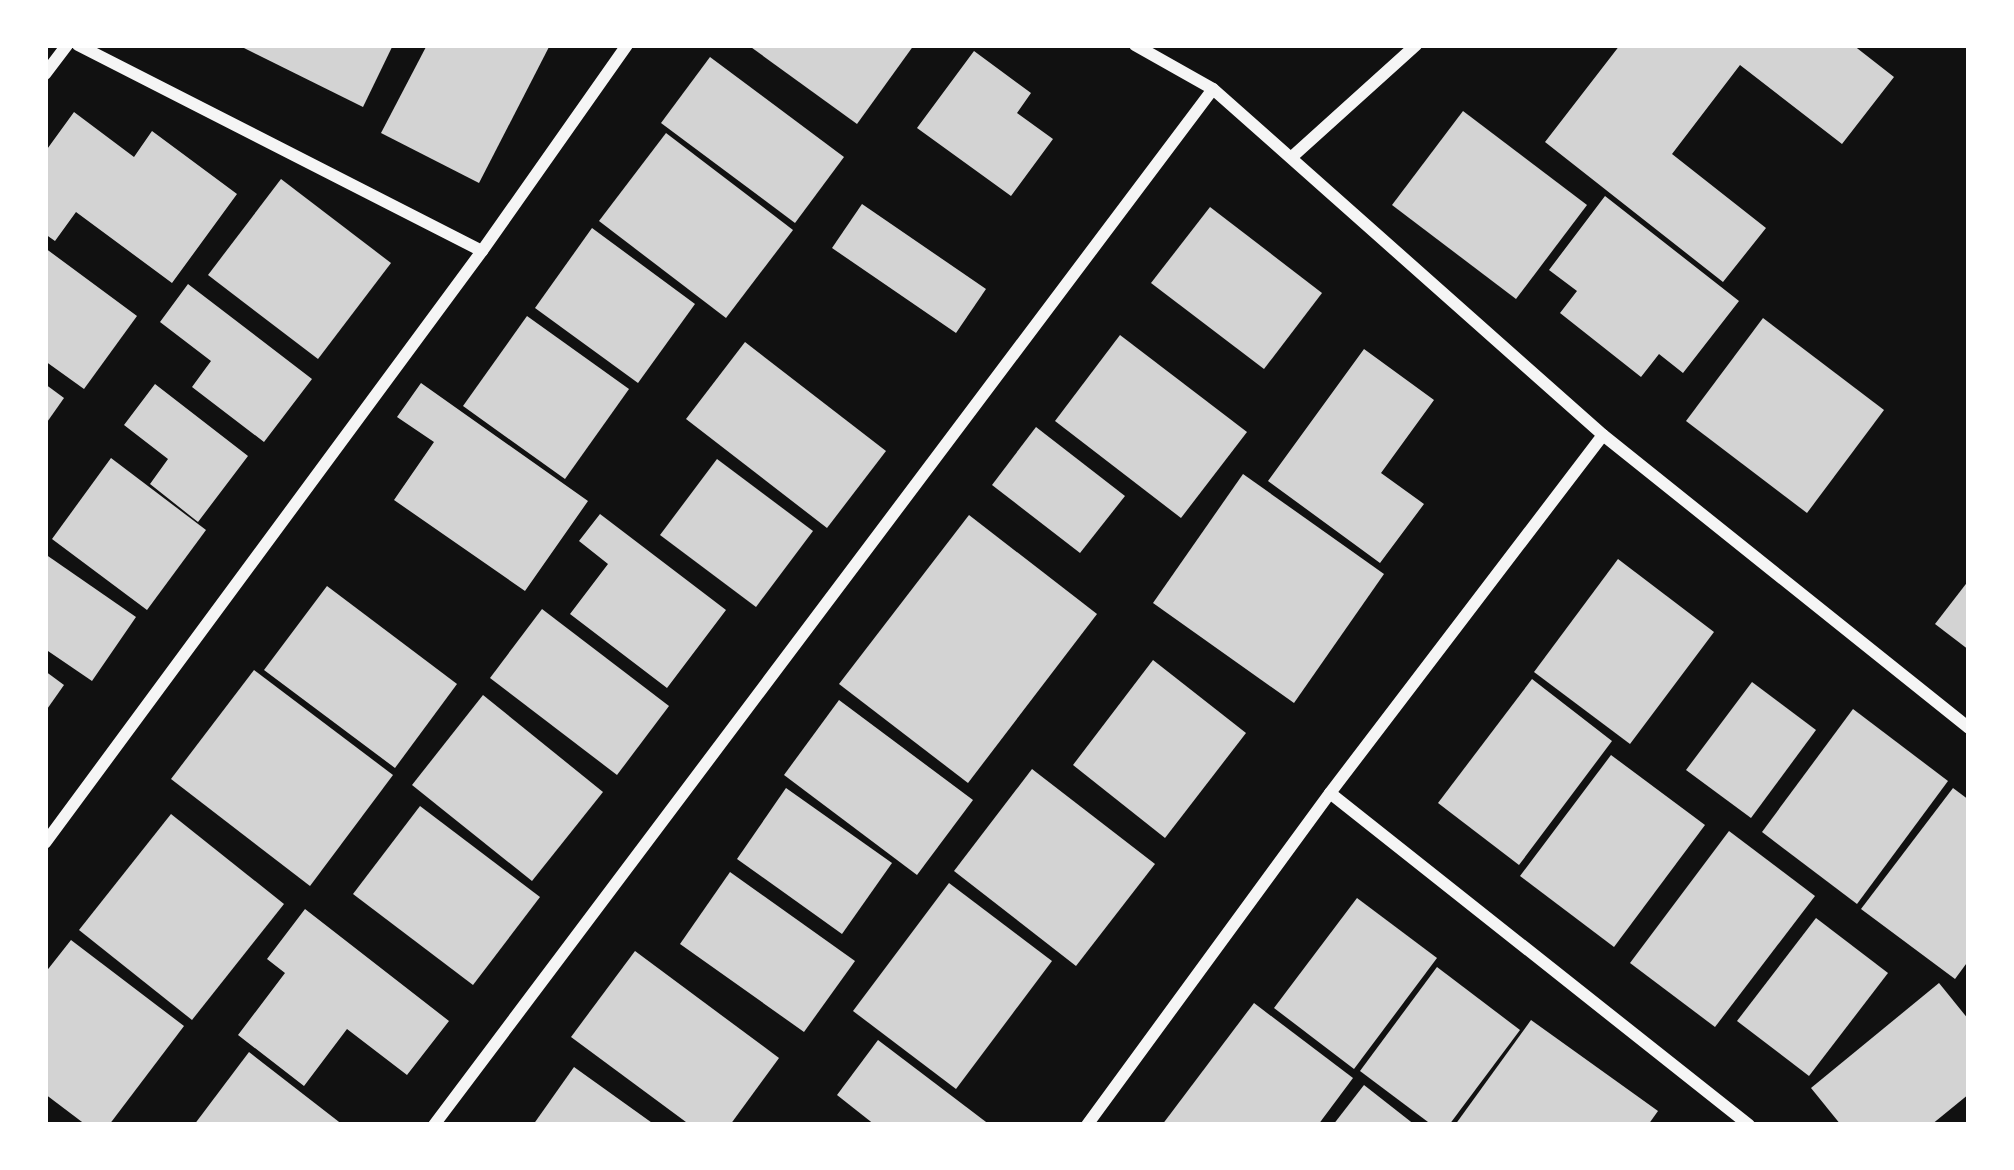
<svg xmlns="http://www.w3.org/2000/svg" width="2014" height="1170" font-family="Lato,sans-serif">
  <rect width="100%" height="100%" fill="#111"/>
  <g fill="#d3d3d3">
    <path d="M238,45H393L363,107Z"/>
    <path d="M427,45H550L479,183L381,133Z"/>
    <path d="M748,45H914L857,124Z"/>
    <path d="M1620,45H1853L1894,77L1842,144L1740,65L1672,154L1766,228L1723,282L1545,142Z"/>
    <path d="M974,51L1031,93L1017,113L1053,139L1011,196L917,128Z"/>
    <path d="M710,57L844,157L795,223L661,123Z"/>
    <path d="M1463,111L1587,205L1516,299L1392,205Z"/>
    <path d="M74,112L134,157L152,131L237,194L172,283L76,212L55,241L45,234V152Z"/>
    <path d="M666,133L793,230L726,318L599,221Z"/>
    <path d="M281,179L391,263L318,359L208,275Z"/>
    <path d="M1605,196L1739,301L1683,373L1659,354L1641,377L1560,313L1577,291L1549,270Z"/>
    <path d="M862,204L986,289L956,333L832,248Z"/>
    <path d="M1210,207L1322,293L1264,369L1151,283Z"/>
    <path d="M592,228L695,304L638,383L535,308Z"/>
    <path d="M45,248L137,316L84,389L45,361Z"/>
    <path d="M188,284L312,379L264,442L192,387L211,361L160,322Z"/>
    <path d="M527,316L629,389L565,479L463,406Z"/>
    <path d="M1763,318L1884,410L1807,513L1686,421Z"/>
    <path d="M1120,335L1247,432L1181,518L1055,421Z"/>
    <path d="M745,342L886,451L827,528L686,419Z"/>
    <path d="M1364,349L1434,400L1381,473L1424,504L1380,563L1268,481Z"/>
    <path d="M421,383L588,501L525,591L394,500L434,442L397,417Z"/>
    <path d="M45,384L64,398L45,425Z"/>
    <path d="M155,384L248,456L198,522L150,484L168,459L124,425Z"/>
    <path d="M1036,427L1125,496L1080,553L992,485Z"/>
    <path d="M111,458L206,530L147,610L52,539Z"/>
    <path d="M717,459L813,531L756,607L660,535Z"/>
    <path d="M1243,474L1384,574L1294,703L1153,603Z"/>
    <path d="M600,514L726,610L667,688L570,614L608,564L579,541Z"/>
    <path d="M969,515L1097,614L968,783L839,684Z"/>
    <path d="M45,554L136,617L92,681L45,649Z"/>
    <path d="M1618,559L1714,632L1630,744L1534,672Z"/>
    <path d="M1969,580V650L1935,624Z"/>
    <path d="M327,586L457,684L395,768L264,670Z"/>
    <path d="M542,609L669,706L617,775L490,678Z"/>
    <path d="M1153,660L1246,733L1165,838L1073,765Z"/>
    <path d="M254,670L393,775L310,886L171,779Z"/>
    <path d="M45,671L64,685L45,712Z"/>
    <path d="M1532,679L1612,741L1519,865L1438,803Z"/>
    <path d="M1752,682L1816,730L1751,818L1686,770Z"/>
    <path d="M483,695L603,792L532,881L412,785Z"/>
    <path d="M839,700L973,800L917,875L784,775Z"/>
    <path d="M1853,709L1948,781L1857,904L1762,832Z"/>
    <path d="M1611,755L1705,825L1614,947L1520,876Z"/>
    <path d="M1032,769L1155,864L1076,966L954,871Z"/>
    <path d="M786,788L892,863L842,934L737,859Z"/>
    <path d="M1953,788L1969,800V960L1955,979L1861,909Z"/>
    <path d="M420,806L540,897L473,985L353,894Z"/>
    <path d="M171,814L284,904L192,1020L79,930Z"/>
    <path d="M1729,831L1815,896L1715,1027L1630,963Z"/>
    <path d="M730,872L855,961L804,1032L680,944Z"/>
    <path d="M949,883L1052,961L956,1089L853,1011Z"/>
    <path d="M1357,898L1437,958L1354,1069L1274,1008Z"/>
    <path d="M305,909L449,1021L407,1075L347,1029L304,1086L238,1035L285,973L267,959Z"/>
    <path d="M1816,918L1888,973L1809,1076L1737,1021Z"/>
    <path d="M71,940L184,1026L109,1125H86L45,1094V973Z"/>
    <path d="M635,951L779,1058L730,1125H690L571,1037Z"/>
    <path d="M1437,967L1520,1030L1449,1125H1432L1360,1071Z"/>
    <path d="M1939,983L1969,1020V1094L1931,1125H1841L1811,1088Z"/>
    <path d="M1254,1003L1353,1078L1318,1125H1162Z"/>
    <path d="M1531,1020L1658,1111L1648,1125H1455Z"/>
    <path d="M878,1040L990,1125H875L837,1095Z"/>
    <path d="M249,1052L343,1125H194Z"/>
    <path d="M574,1067L655,1125H533Z"/>
    <path d="M1364,1085L1415,1125H1333Z"/>
  </g>
  <g fill="none" stroke-linecap="round" stroke-linejoin="round">
    <g stroke="#f5f5f5" stroke-width="12">
      <path d="M78,45L482,251"/>
      <path d="M1135,45L1213,89L1603,435L1969,728"/>
      <path d="M45,74L67,45"/>
      <path d="M1293,156L1416,45"/>
      <path d="M1330,793L1749,1125"/>
      <path d="M45,843L482,251L627,45"/>
      <path d="M434,1125L1213,89"/>
      <path d="M1087,1125L1330,793L1603,435"/>
    </g>
  </g>
  <rect width="2014" height="1170" fill="none" stroke="#ffffff" stroke-width="96"/>
</svg>
